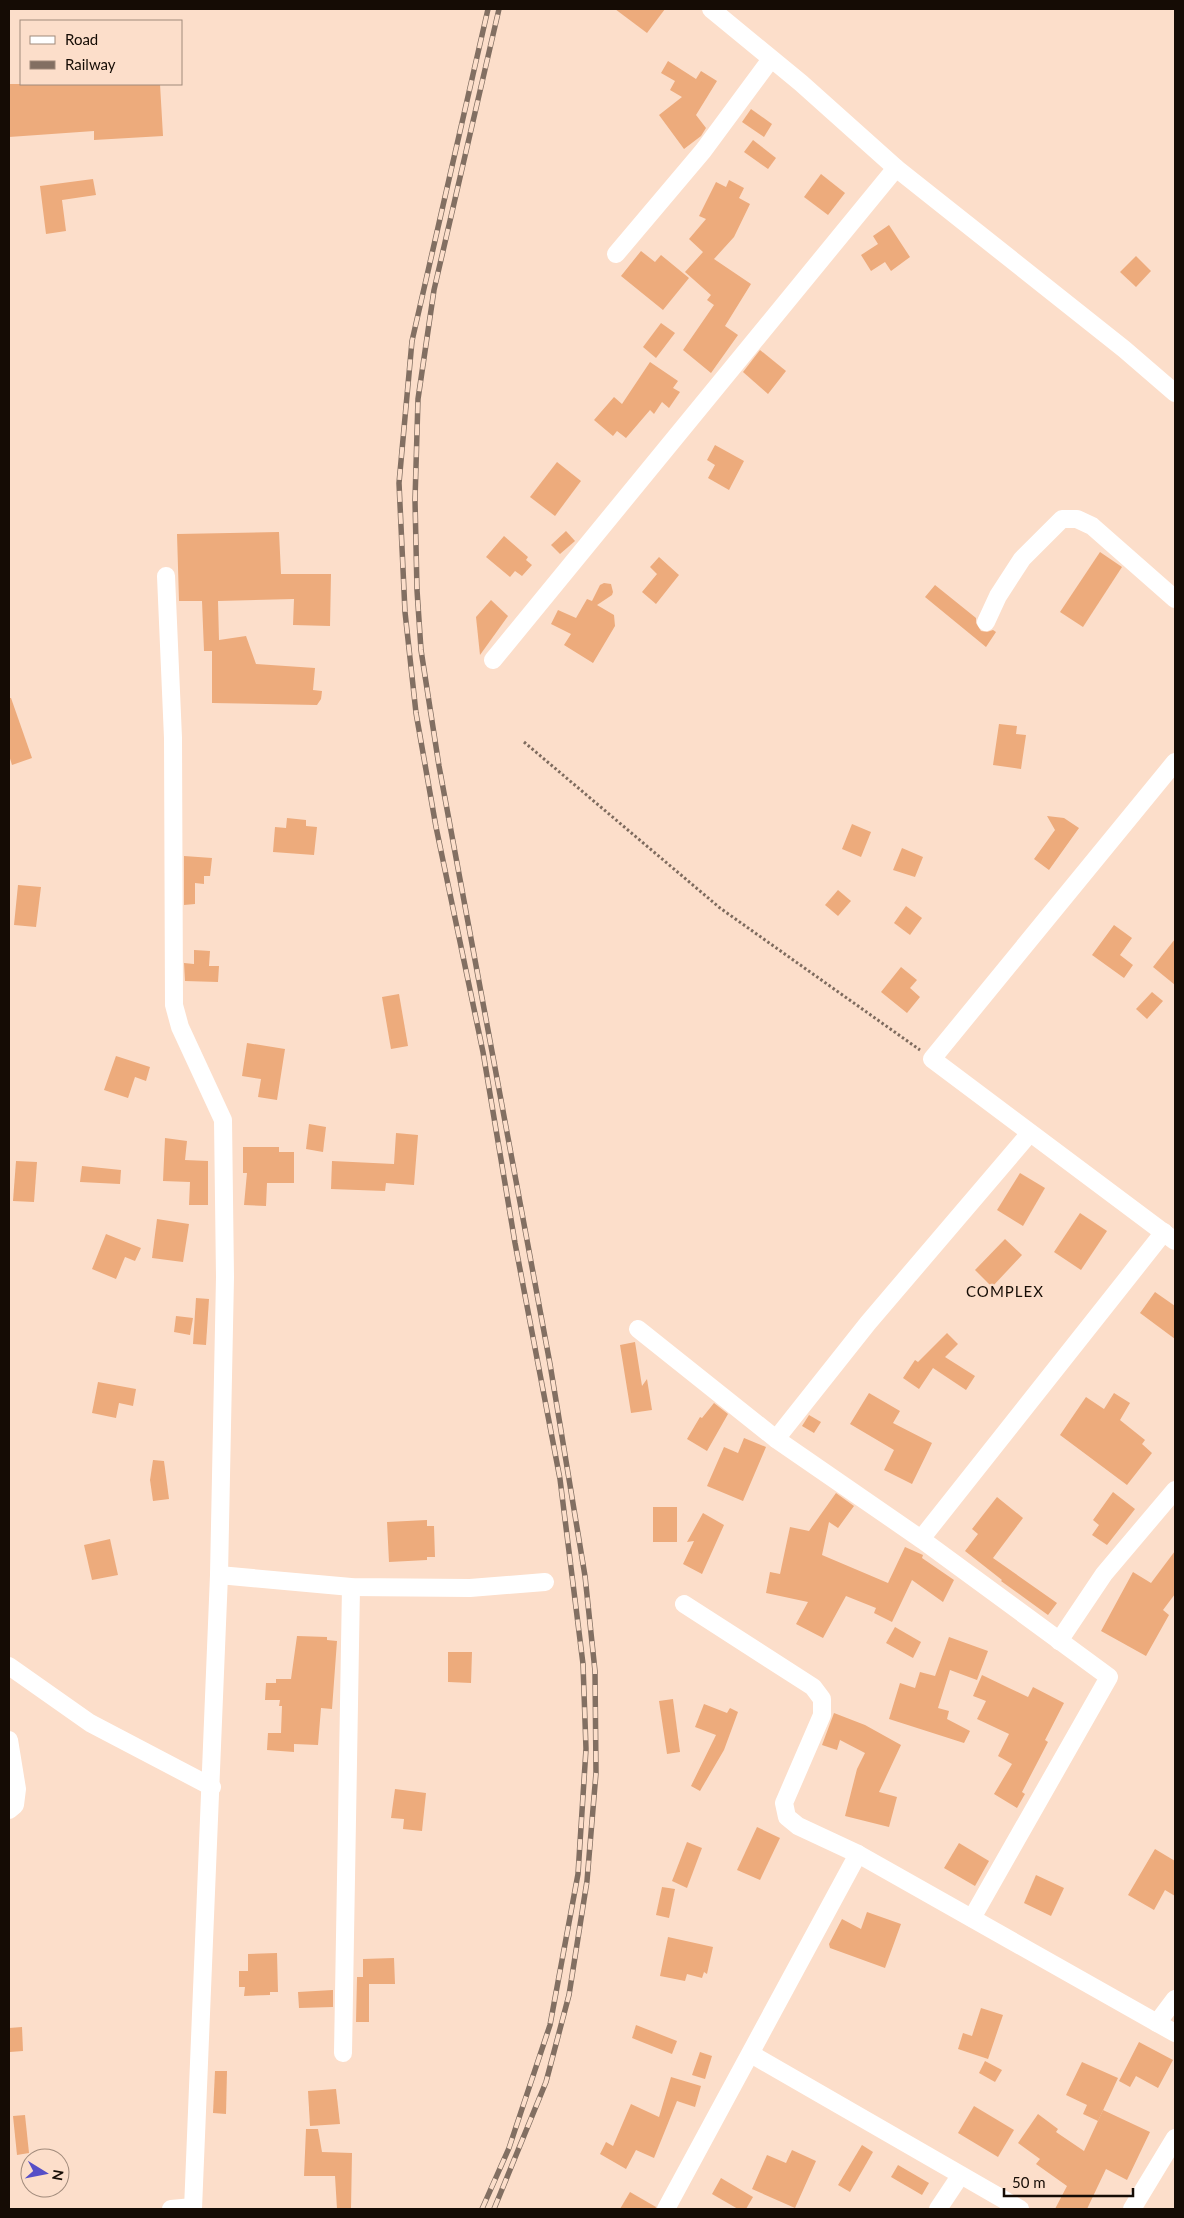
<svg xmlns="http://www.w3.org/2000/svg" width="1184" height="2218" font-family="Lato,sans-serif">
  <rect width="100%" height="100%" fill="#fcdeca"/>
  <g fill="#edab7c">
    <path d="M615,9H665L647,33Z"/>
    <path d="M668,61L696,79L701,71L717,81L696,115L706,128L701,136L684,149L659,115L682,97L670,90L675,81L661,73Z"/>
    <path d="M9,84H160L163,136L94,140V131L9,137Z"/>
    <path d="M751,109L772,124L764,137L742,122Z"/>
    <path d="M753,140L776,158L768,169L744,152Z"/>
    <path d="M821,174L845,193L828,215L804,197Z"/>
    <path d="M93,179L96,195L62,200L66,231L46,234L40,186Z"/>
    <path d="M729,180L744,188L739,198L750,204L734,237L714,259L751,284L725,326L738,335L711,373L683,350L714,305L707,300L711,295L685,272L703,252L689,239L706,219L699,216L716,182L726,187Z"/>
    <path d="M889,225L910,257L891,271L885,262L871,271L861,255L878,244L873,236Z"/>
    <path d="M641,251L655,262L661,255L689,278L663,310L621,276Z"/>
    <path d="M1136,256L1151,271L1136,287L1120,272Z"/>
    <path d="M661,323L675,333L656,358L643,347Z"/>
    <path d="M760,350L786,371L768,394L743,372Z"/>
    <path d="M650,362L678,381L673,388L680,392L669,408L662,402L654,414L650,410L626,438L617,431L613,436L594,420L614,397L622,404Z"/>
    <path d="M715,445L744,461L729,490L708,478L715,465L707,460Z"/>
    <path d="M557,462L581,481L555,516L530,497Z"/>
    <path d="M566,531L575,541L560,554L551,545Z"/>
    <path d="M279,532L281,574H331L330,626L293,625L294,599L218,601L219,640L246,636L256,664L315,668L313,690L322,691L321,699L317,705L212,703V651H204L202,601H179L177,534Z"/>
    <path d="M504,536L528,557L526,560L532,565L522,576L515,571L510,577L486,557Z"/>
    <path d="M1100,552L1122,567L1083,627L1060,612Z"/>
    <path d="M659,557L679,575L656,604L642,592L657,574L650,567Z"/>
    <path d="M604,583L611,584L613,592L612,595L597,605L614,615L615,626L593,663L564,645L571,634L551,624L558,610L576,618L587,599L592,601L600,585Z"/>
    <path d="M935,585L976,618V623L981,631L987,632L993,630L996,632L986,647L925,597Z"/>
    <path d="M491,600L508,616L480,655L476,617Z"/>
    <path d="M9,698H11L32,758L12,765L9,755Z"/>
    <path d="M999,724L1017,726L1016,734L1026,735L1021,769L993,765Z"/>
    <path d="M1047,816L1064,818L1079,828L1049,870L1034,859L1055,830Z"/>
    <path d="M287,818L306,820V826L317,827L314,855L273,852L275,827L286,828Z"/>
    <path d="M852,824L871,832L861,857L842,849Z"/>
    <path d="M902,848L923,857L915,877L893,870Z"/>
    <path d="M184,856L212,858L210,876H204V884L195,883V904L184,905Z"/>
    <path d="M18,885L41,887L36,927L14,925Z"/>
    <path d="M838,890L851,901L838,916L825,905Z"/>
    <path d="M906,906L922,918L910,935L894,923Z"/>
    <path d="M1114,925L1132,938L1120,955L1133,965L1124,978L1092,955Z"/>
    <path d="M1175,939V985L1153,967Z"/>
    <path d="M194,950L210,951L209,966H219L218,982L185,981L184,963L194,964Z"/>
    <path d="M901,967L917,980L910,988L920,997L907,1013L881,992Z"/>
    <path d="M1152,992L1163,1001L1147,1019L1136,1009Z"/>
    <path d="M399,994L408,1046L391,1049L382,997Z"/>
    <path d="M247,1043L285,1049L277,1100L258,1097L261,1079L242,1076Z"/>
    <path d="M116,1056L150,1067L146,1081L135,1077L128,1098L104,1090Z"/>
    <path d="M309,1124L326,1127L323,1152L306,1149Z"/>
    <path d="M396,1133L418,1135L414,1185L386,1183L385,1191L331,1189L332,1161L394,1164Z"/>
    <path d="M165,1138L187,1141L185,1160L208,1161V1205H189L190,1182L163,1181Z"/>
    <path d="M243,1147H279V1152H294V1183H267L266,1206L244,1205L247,1173H243Z"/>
    <path d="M16,1161L37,1162L34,1202L13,1201Z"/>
    <path d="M82,1166L121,1170L120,1184L80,1182Z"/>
    <path d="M1020,1173L1045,1188L1023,1226L997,1210Z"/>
    <path d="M1080,1213L1107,1231L1081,1270L1054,1252Z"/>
    <path d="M157,1219L189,1224L183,1262L152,1258Z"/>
    <path d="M106,1234L141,1248L135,1261L125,1257L116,1279L92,1269Z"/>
    <path d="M1005,1239L1022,1255L992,1287L975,1270Z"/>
    <path d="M1155,1292L1175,1306V1339L1140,1313Z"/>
    <path d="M196,1298L209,1299L206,1345L193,1344Z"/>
    <path d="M176,1316L193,1318L190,1335L174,1332Z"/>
    <path d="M947,1333L958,1344L945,1357L975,1376L966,1390L933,1368L919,1389L903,1378L915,1360L918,1362Z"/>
    <path d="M635,1342L642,1386L647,1379L652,1410L631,1413L620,1345Z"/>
    <path d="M98,1382L136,1389L133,1406L119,1403L116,1418L92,1413Z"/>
    <path d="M869,1393L900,1411L893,1423L932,1443L912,1484L884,1470L894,1450L850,1424Z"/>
    <path d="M1114,1393L1130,1403L1120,1420L1145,1440L1142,1444L1152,1453L1127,1485L1060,1435L1086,1397L1104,1409Z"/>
    <path d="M714,1403L728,1414L707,1451L687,1439L700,1417L702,1418Z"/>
    <path d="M809,1415L821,1422L814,1433L802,1426Z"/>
    <path d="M744,1438L766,1447L743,1501L707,1486L724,1447L738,1453Z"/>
    <path d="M153,1460L164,1461L169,1499L153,1501L150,1480Z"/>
    <path d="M1113,1492L1135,1509L1107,1545L1092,1535L1099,1525L1093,1520Z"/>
    <path d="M836,1493L854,1506L838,1528L829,1522L822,1555L888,1583L905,1547L923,1555L922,1558L954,1580L943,1602L912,1580L892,1622L874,1613L876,1608L846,1596L823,1638L796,1624L808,1602L766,1593L770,1572L780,1574L790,1527L809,1531Z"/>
    <path d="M997,1497L1023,1518L993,1558L1057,1603L1048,1615L1001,1581L1002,1580L965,1551L978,1534L972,1529Z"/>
    <rect x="653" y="1507" width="24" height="35"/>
    <path d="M703,1513L724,1525L702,1574L683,1564L694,1541L687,1542Z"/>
    <path d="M427,1520V1526H434L435,1557H427V1560L389,1562L387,1522Z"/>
    <path d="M110,1539L118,1575L92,1580L84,1545Z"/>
    <path d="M1175,1551V1594L1163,1610L1169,1615L1146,1656L1101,1631L1133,1572L1151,1583Z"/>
    <path d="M895,1627L921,1642L913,1658L886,1643Z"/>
    <path d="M297,1636L327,1637V1640L337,1641L332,1709L321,1708L318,1745L294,1744V1752L267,1750L268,1733H281L282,1706H279L280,1700H265L266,1683H276V1679H291Z"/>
    <path d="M949,1637L988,1651L977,1680L950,1670L938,1708L949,1711L947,1719L970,1731L964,1743L889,1719L900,1683L915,1688L920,1672L935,1676Z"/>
    <path d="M448,1652H472L471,1683L448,1682Z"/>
    <path d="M982,1675L1028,1697L1033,1687L1064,1703L1045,1740L1048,1742L1022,1792L1025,1794L1017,1808L994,1794L1012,1764L998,1756L1009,1734L977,1719L986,1701L973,1696Z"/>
    <path d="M673,1699L680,1752L667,1754L659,1701Z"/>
    <path d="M704,1704L727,1713L730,1708L738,1712L724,1750L700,1791L691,1786L716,1735L695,1727Z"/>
    <path d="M834,1713L865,1725L901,1745L879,1792L897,1797L889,1827L845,1816L857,1769L865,1753L840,1740L837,1750L822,1745Z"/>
    <path d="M395,1789L426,1793L422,1831L403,1829L404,1819L391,1818Z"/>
    <path d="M757,1827L780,1838L760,1880L737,1870Z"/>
    <path d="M687,1842L702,1848L687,1888L672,1881Z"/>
    <path d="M959,1843L989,1861L975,1886L944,1868Z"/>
    <path d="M1155,1849L1175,1861V1896L1165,1890L1154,1910L1128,1895Z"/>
    <path d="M1036,1875L1064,1888L1051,1916L1024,1903Z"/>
    <path d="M662,1887L675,1889L669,1918L656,1915Z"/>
    <path d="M867,1912L901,1924L885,1968L830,1948L829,1944L842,1919L861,1929Z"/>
    <path d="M668,1937L713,1947L707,1974L704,1972L702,1978L687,1974L685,1981L660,1976Z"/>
    <path d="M277,1953L278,1992H270V1995L244,1996L245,1987H239V1971H248V1954Z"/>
    <path d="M394,1958L395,1984H369V2022H356L357,1977H363V1959Z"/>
    <path d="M333,1990V2007L299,2008L298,1992Z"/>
    <path d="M981,2008L1003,2015L988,2059L958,2049L963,2033L972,2036Z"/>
    <path d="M636,2025L677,2041L672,2054L632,2038Z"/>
    <path d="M22,2027L23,2051L10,2052L9,2028Z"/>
    <path d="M1139,2042L1173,2060L1158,2088L1136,2076L1130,2087L1119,2081Z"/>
    <path d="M700,2052L712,2056L705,2079L692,2075Z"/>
    <path d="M985,2061L1002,2070L995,2082L979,2073Z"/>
    <path d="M1082,2062L1118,2078L1098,2121L1083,2114L1087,2105L1066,2095Z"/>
    <path d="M215,2071H227L226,2114L213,2113Z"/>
    <path d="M671,2077L701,2086L695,2107L677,2101L654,2158L636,2150L626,2169L600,2154L606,2142L613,2146L631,2104L659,2117Z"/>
    <path d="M336,2089L340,2124L310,2126L308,2091Z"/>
    <path d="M974,2106L1014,2130L998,2157L958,2133Z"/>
    <path d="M1103,2110L1150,2132L1127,2180L1106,2169L1087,2209H1055L1067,2186L1036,2164L1040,2159L1018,2143L1038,2114L1058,2129L1056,2132L1084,2151Z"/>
    <path d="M25,2115L29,2153L17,2155L13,2116Z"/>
    <path d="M306,2129H318L322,2152L352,2153L351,2209H337L335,2176H304Z"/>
    <path d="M862,2145L873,2152L850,2192L838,2185Z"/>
    <path d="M792,2150L816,2161L795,2208L752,2189L767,2155L786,2163Z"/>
    <path d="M898,2165L929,2183L922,2195L891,2177Z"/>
    <path d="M721,2178L753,2197L746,2209H738L712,2194Z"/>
    <path d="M630,2192L656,2207L655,2209H620Z"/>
  </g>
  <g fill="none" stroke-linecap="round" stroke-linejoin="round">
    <path stroke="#7e6b5e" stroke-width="3" stroke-dasharray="2.5 2.5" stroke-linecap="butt" d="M524,742L720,908L920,1050"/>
    <g stroke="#fff" stroke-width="18">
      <path d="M711,9L801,83L896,168L1124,349L1175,393"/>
      <path d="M616,254L703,151L771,59"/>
      <path d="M166,576L173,738L174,1005L180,1027L223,1120L225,1277L219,1575L193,2209"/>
      <path d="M986,622L998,596L1022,559L1062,519H1077L1092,526L1175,599"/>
      <path d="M493,660L896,168"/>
      <path d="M1175,762L932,1059L1175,1241"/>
      <path d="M638,1329L776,1439L921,1539L1109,1677L972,1918"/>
      <path d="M776,1439L868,1323L1030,1133"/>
      <path d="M921,1539L1164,1232"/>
      <path d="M219,1575L351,1587L470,1588L545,1582"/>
      <path d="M684,1604L813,1687L822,1699V1715L784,1803L787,1817L798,1826L858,1854L1175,2033"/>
      <path d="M1059,1641L1104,1574L1175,1490"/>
      <path d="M9,1666L90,1723L212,1787"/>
      <path d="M9,1740L17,1789L15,1805L9,1810"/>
      <path d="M1157,2023L1175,1999"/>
      <path d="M343,2053L351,1587"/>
      <path d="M751,2054L1020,2209"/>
      <path d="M171,2209L193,2207"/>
      <path d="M666,2209L858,1854"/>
      <path d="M938,2209L960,2176"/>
      <path d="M1132,2209L1175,2138"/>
    </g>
    <defs>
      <g id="rail">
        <path d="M482,2209L509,2148L550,2025L578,1874L586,1749L583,1664L560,1479L515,1243L483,1052L436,827L416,713L405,612L399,483L412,341L488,9"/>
        <path d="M494,2209L546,2082L569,1995L587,1881L596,1773L595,1671L585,1576L550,1364L439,766L421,650L417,590L415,500L418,399L434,290L499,9"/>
      </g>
    </defs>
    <use href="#rail" stroke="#826f62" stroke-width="5.5"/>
    <use href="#rail" stroke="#fcdeca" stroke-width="4" stroke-dasharray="11" stroke-linecap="butt"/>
  </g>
  <g text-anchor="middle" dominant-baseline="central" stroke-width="4.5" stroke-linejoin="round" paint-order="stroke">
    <g font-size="15" letter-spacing="1" fill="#150c05" stroke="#fcdeca">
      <text x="1005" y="1291">COMPLEX</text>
    </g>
  </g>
  <rect width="1184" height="2218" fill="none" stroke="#150c05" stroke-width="20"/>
  <rect x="20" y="20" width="162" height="65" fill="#fcdeca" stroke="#a08a7b"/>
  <rect x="30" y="36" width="25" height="8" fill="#ffffff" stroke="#a08a7b"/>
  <text x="65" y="45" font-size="15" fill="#150c05">Road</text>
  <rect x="30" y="61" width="25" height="8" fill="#826f62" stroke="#a08a7b"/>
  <text x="65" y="70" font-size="15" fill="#150c05">Railway</text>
  <g transform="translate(45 2173) rotate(100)"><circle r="24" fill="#fcdeca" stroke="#a08a7b"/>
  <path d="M0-4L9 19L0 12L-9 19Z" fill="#564fc7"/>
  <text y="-8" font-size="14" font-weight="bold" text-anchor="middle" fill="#150c05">N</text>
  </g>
  <path d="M1004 2188v8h129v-8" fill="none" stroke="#150c05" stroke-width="2.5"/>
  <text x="1012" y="2188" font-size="15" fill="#150c05" stroke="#fcdeca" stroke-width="4" paint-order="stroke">50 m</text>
</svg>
